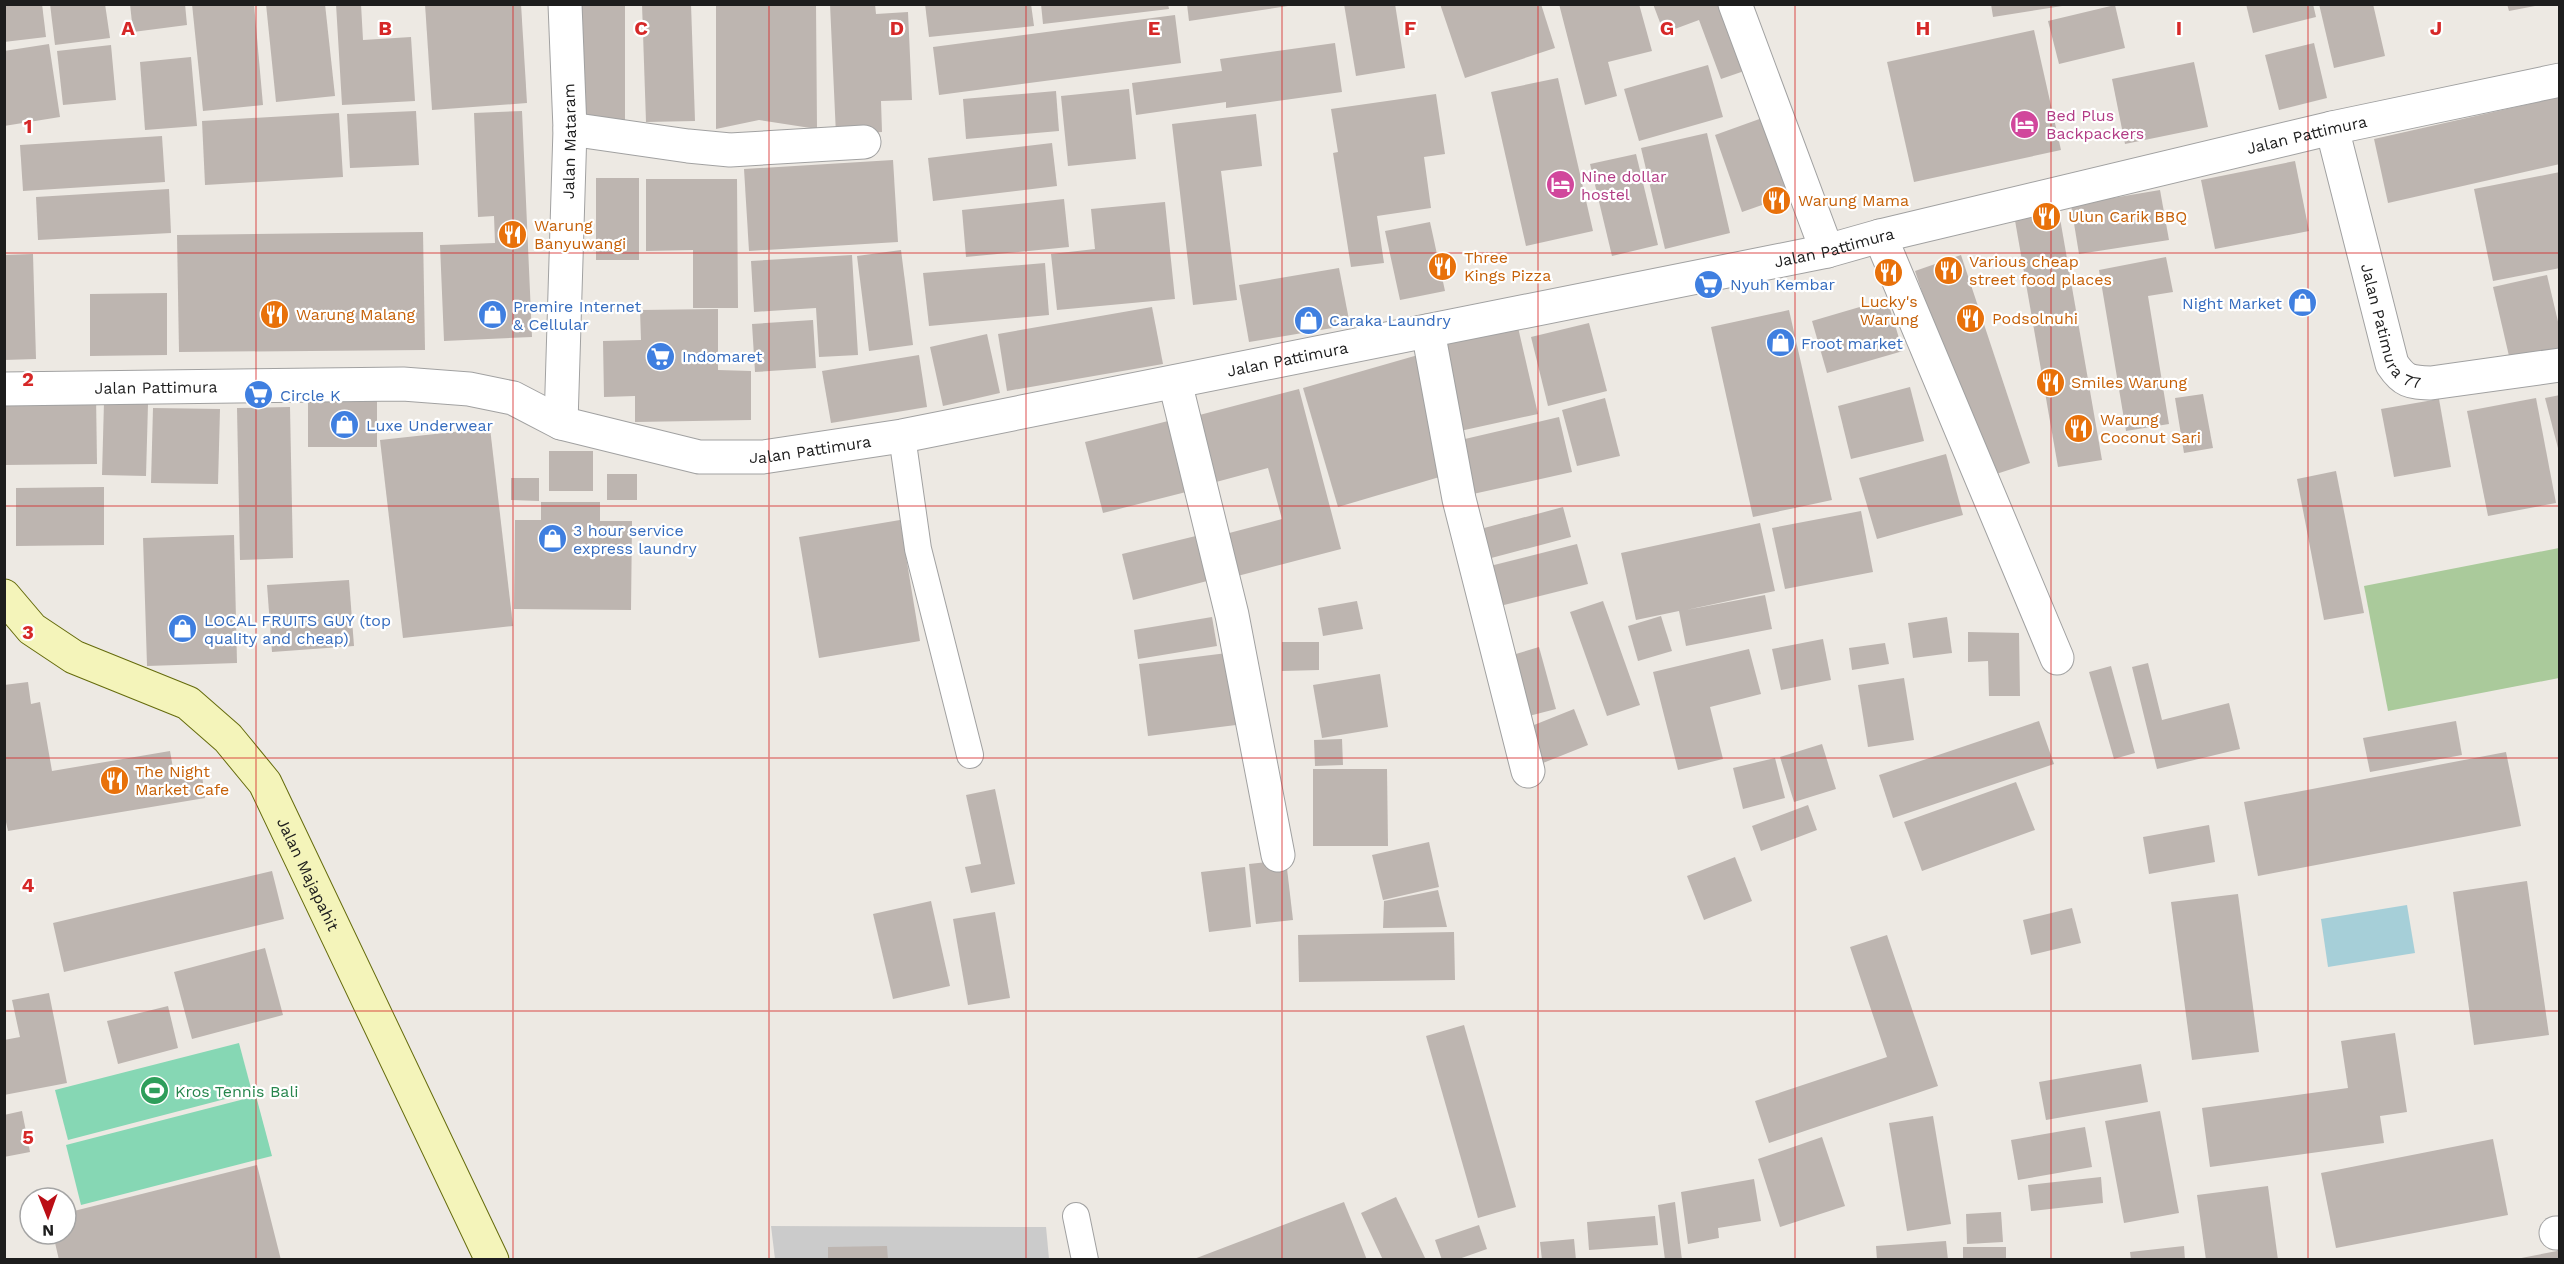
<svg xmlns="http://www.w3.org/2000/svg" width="2564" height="1264" font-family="'Work Sans',sans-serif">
  <rect width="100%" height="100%" fill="#ede9e3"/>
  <path fill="#cbcbcb" d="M771,1226L1046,1227L1049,1259H775Z"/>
  <path fill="#aaca9b" d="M2559,548V678L2388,711L2364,586Z"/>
  <g fill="#86d7b4">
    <path d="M239,1043L252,1092L68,1140L55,1090Z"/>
    <path d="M256,1096L272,1156L81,1205L66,1145Z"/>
  </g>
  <path fill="#a6cfd8" d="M2407,905L2415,953L2328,967L2321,919Z"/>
  <g fill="#bdb5b0">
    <path d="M4,4H42L46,37L4,42Z"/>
    <path d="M50,4H105L110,38L55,45Z"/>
    <path d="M130,4H185L187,25L133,32Z"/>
    <path d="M192,4H254L263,105L203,111Z"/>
    <path d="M266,4H325L335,96L276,102Z"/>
    <path d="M336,4H361L363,40L411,37L415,101L342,105Z"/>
    <path d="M425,4H521L527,103L432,110Z"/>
    <rect x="573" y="4" width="52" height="118"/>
    <path d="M642,4H691L695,121L646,122Z"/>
    <path d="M716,4H816L817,129L759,120L716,129Z"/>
    <path d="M830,4H875L876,14L908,12L912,100L881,101L882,132L836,135Z"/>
    <path d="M925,4H1031L1034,26L929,37Z"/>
    <path d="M1041,4H1168L1169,9L1043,24Z"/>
    <path d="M1187,4H1288V6L1189,21Z"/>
    <path d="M1344,4H1395L1405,68L1356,76Z"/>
    <path d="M1440,4H1541L1555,48L1465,78Z"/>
    <path d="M1559,4H1639L1652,51L1608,62L1617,96L1585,105Z"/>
    <path d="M1653,4H1727L1750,69L1721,79L1699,20L1664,33Z"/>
    <path d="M1991,4H2061L2062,6L1993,17Z"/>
    <path d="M2246,4H2313L2316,17L2253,33Z"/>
    <path d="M2319,4H2373L2385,56L2334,68Z"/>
    <path d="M2507,4H2534L2535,6L2509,11Z"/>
    <path d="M2115,5L2125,48L2059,64L2048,21Z"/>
    <path d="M1175,15L1181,63L939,95L933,47Z"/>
    <path d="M2034,30L2061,150L1914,182L1887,62Z"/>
    <path d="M1335,43L1342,92L1226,108V102L1136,115L1132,83L1222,71L1220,59Z"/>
    <path d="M2314,43L2327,98L2279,110L2265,55Z"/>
    <path d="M49,44L60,117L4,126V51Z"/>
    <path d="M111,45L116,100L63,105L57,51Z"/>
    <path d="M191,57L197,126L145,130L140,62Z"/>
    <path d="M2194,62L2208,127L2125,144L2112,79Z"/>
    <path d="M1708,65L1723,117L1639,141L1624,89Z"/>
    <path d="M1558,78L1593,231L1526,246L1491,92Z"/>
    <path d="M1129,89L1136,159L1068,166L1061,96Z"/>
    <path d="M1056,91L1059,131L966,139L963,99Z"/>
    <path d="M1436,94L1445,154L1424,157L1431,208L1377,216L1384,263L1351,267L1333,153L1338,152L1331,109Z"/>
    <path d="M2560,97V164L2388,203L2374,139Z"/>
    <path d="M416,111L419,165L350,168L347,114Z"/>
    <path d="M522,111L532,337L444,341L440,245L495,243L494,216L478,217L474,113Z"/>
    <path d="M339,113L343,177L205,185L202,121Z"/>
    <path d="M1256,114L1262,166L1221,171L1237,300L1193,305L1172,124Z"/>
    <path d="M1765,117L1794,194L1742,212L1715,135Z"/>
    <path d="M1707,133L1730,233L1665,249L1641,148Z"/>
    <path d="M162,136L165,182L23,191L20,145Z"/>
    <path d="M1052,143L1057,186L933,201L928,158Z"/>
    <path d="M1636,154L1658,245L1612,256L1590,164Z"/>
    <path d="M893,160L898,242L749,251L744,169Z"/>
    <path d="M2295,161L2309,231L2215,249L2201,180Z"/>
    <path d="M2560,172V268L2493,281L2474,189Z"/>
    <rect x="596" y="178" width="43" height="82"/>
    <path d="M646,179H737L738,308H693V250L646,251Z"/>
    <path d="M169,189L171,233L38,240L36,197Z"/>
    <path d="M2160,190L2169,240L2079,254L2071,205Z"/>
    <path d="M1064,199L1069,247L966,257L962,210Z"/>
    <path d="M2057,201L2102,460L2058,467L2013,209Z"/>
    <path d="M1165,202L1175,299L1057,310L1051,254L1095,249L1091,209Z"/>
    <path d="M1430,222L1445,291L1400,300L1385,231Z"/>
    <path d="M423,232L425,350L179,352L177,235Z"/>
    <path d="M901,250L913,345L869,351L857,256Z"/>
    <path d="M33,254L36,359L4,360V255Z"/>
    <path d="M852,255L858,355L819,357L816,308L754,312L751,261Z"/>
    <path d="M1961,255L2030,463L1984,478L1915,271Z"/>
    <path d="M2166,257L2173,292L2148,296L2169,424L2126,431L2099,270Z"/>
    <path d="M1045,263L1049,315L929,326L923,273Z"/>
    <path d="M1339,268L1350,325L1249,342L1239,285Z"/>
    <path d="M2547,275L2560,330V359L2512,369L2493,287Z"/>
    <path d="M167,293V355L90,356V294Z"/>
    <path d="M1887,299L1903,351L1827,373L1812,321Z"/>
    <path d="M1152,307L1163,364L1007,391L998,334Z"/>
    <path d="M718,309V370L751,371V420L635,422V396L604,397L603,341L641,340L640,310Z"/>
    <path d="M1789,310L1832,500L1753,517L1711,327Z"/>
    <path d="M813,320L816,368L755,372L752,324Z"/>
    <path d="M1517,323L1538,414L1460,431L1439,341Z"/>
    <path d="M1589,323L1607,391L1548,406L1531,337Z"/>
    <path d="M987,334L1000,393L943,406L930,347Z"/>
    <path d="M919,355L927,407L831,423L822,371Z"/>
    <path d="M1418,355L1453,473L1338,507L1303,388Z"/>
    <path d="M1910,387L1924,441L1851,459L1838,406Z"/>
    <path d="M1299,389L1341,549L1226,579L1214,537L1282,519L1268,468L1205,485L1188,418Z"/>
    <path d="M96,394L97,464L4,465V395Z"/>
    <path d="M2203,394L2213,448L2184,453L2175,398Z"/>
    <path d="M308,395L377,396V447H308Z"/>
    <path d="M2560,395V452H2559L2545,398Z"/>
    <path d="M1605,398L1620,456L1577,466L1562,410Z"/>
    <path d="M2536,398L2556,503L2488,516L2467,411Z"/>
    <path d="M2439,399L2451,467L2394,477L2381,409Z"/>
    <path d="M104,402L148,404L146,476L102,475Z"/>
    <path d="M290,407L293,558L240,560L237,408Z"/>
    <path d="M153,408L220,409L218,484L151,483Z"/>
    <path d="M1559,417L1572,472L1464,496L1452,442Z"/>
    <path d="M1176,419L1194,490L1103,513L1085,442Z"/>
    <path d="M490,428L513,626L403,638L380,440Z"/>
    <rect x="549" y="451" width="44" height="40"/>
    <path d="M1946,454L1963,515L1877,539L1859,478Z"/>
    <path d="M2336,471L2364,613L2324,620L2297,479Z"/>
    <rect x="607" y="474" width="30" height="26"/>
    <path d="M511,478H539V501L511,500Z"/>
    <path d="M104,487V545L16,546V488Z"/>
    <path d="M541,502H600V521H632L631,610L514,609L515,520H541Z"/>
    <path d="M1563,507L1571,537L1480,561L1473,531Z"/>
    <path d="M1861,511L1873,572L1785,589L1772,528Z"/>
    <path d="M900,520L920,641L819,658L799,537Z"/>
    <path d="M1760,523L1775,591L1686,610L1765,595L1772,629L1686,646L1679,611L1636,620L1621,553Z"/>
    <path d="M1204,534L1215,579L1133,600L1122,554Z"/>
    <path d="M234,535L237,663L147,666L143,538Z"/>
    <path d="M1577,544L1588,584L1496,607L1486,567Z"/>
    <path d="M349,580L354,646L272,652L267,585Z"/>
    <path d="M1357,601L1363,629L1323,636L1318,608Z"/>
    <path d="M1603,601L1640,705L1607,716L1570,612Z"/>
    <path d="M1661,616L1672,651L1638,661L1628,626Z"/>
    <path d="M1212,617L1217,646L1138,659L1134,630Z"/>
    <path d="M1947,617L1952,653L1913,658L1908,623Z"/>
    <path d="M1968,632L2019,633L2020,696H1989L1988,661L1968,662Z"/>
    <path d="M1823,639L1831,680L1781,690L1772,649Z"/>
    <path d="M1282,642H1319V670L1282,671Z"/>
    <path d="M1885,643L1889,664L1852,670L1849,648Z"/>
    <path d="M1539,647L1556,709L1517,719L1499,659Z"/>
    <path d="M1749,649L1761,694L1710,707L1723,759L1678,770L1653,672Z"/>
    <path d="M1235,652L1244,724L1148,736L1139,664Z"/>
    <path d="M2148,663L2162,720L2229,703L2240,749L2157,769L2132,667Z"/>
    <path d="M2111,666L2135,753L2114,759L2089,672Z"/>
    <path d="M1380,674L1388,727L1322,738L1313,685Z"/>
    <path d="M1904,678L1914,740L1868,747L1858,685Z"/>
    <path d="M28,682L31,704L40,702L52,771L170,751L175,779L202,775L205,798L8,831L4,813V685Z"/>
    <path d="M1574,709L1588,745L1538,765L1524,729Z"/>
    <path d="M2039,721L2054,764L1893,818L1879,775Z"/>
    <path d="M2456,721L2462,755L2370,772L2363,738Z"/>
    <path d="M1342,739L1343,765L1315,766L1314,740Z"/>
    <path d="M1822,744L1836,789L1794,802L1780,757Z"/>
    <path d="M2506,752L2521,826L2258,876L2244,802Z"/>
    <path d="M1775,758L1785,798L1743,809L1733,768Z"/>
    <path d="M1313,769H1387L1388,846H1313Z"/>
    <path d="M2016,782L2035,830L1922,871L1904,822Z"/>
    <path d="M995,789L1015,884L971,893L965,867L981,864L966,795Z"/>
    <path d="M1808,805L1817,830L1761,851L1752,826Z"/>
    <path d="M2209,825L2215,862L2149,874L2143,837Z"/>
    <path d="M1429,842L1439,887L1383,900L1372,855Z"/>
    <path d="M1735,857L1752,901L1704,920L1687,876Z"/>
    <path d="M1286,860L1293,920L1256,924L1249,864Z"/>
    <path d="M1245,867L1251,927L1209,932L1201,872Z"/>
    <path d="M272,871L284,919L64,972L53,923Z"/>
    <path d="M2527,881L2549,1035L2474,1045L2453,892Z"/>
    <path d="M1438,890L1447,927L1383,928L1384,901Z"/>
    <path d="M2238,894L2259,1052L2192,1060L2171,902Z"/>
    <path d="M931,901L950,986L893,999L873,914Z"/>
    <path d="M2072,908L2081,943L2031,955L2023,920Z"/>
    <path d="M995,912L1010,998L968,1005L953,919Z"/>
    <path d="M1454,932L1455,980L1299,982L1298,935Z"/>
    <path d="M1887,935L1938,1086L1769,1143L1755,1101L1887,1057L1850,947Z"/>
    <path d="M265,948L283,1015L192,1039L174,972Z"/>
    <path d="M49,993L67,1083L4,1095V1040L20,1037L12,1000Z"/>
    <path d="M168,1006L178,1048L118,1064L107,1021Z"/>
    <path d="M1464,1025L1516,1207L1478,1218L1426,1036Z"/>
    <path d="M2395,1033L2407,1112L2380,1116L2384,1143L2210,1167L2202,1108L2348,1088L2341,1041Z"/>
    <path d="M2141,1064L2148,1102L2046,1120L2039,1082Z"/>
    <path d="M22,1111L30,1152L4,1157V1115Z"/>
    <path d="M2160,1111L2179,1213L2124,1223L2105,1121Z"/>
    <path d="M1933,1116L1951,1224L1907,1231L1889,1123Z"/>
    <path d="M2085,1127L2092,1167L2018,1180L2011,1140Z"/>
    <path d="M1822,1137L1845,1206L1780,1227L1758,1159Z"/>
    <path d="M2493,1139L2508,1215L2336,1248L2321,1173Z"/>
    <path d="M257,1165L281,1260H59L53,1234H66V1213Z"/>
    <path d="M2101,1177L2103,1203L2031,1211L2028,1185Z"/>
    <path d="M1754,1179L1761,1221L1718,1228L1719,1238L1688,1244L1681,1192Z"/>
    <path d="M2268,1186L2278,1260H2206L2197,1195Z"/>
    <path d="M1396,1197L1426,1260H1383L1361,1213Z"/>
    <path d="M1344,1202L1367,1260H1194V1259Z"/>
    <path d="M1675,1202L1682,1260H1665L1658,1205Z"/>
    <path d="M2001,1212L2003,1242L1967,1244L1966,1214Z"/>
    <path d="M1655,1216L1658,1245L1589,1250L1587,1222Z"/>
    <path d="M1479,1225L1487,1249L1456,1260H1442L1435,1240Z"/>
    <path d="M1574,1239L1576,1260H1542L1540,1242Z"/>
    <path d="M1946,1241L1948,1260H1877L1876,1246Z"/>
    <path d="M2560,1243V1260H2511L2557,1251L2555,1244Z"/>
    <path d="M887,1246L888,1260H828V1247Z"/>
    <path d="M2184,1246L2185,1260H2131L2130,1252Z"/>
    <rect x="1963" y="1247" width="43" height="13"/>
  </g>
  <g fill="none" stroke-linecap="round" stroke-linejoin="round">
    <defs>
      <g id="lane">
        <path d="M902,436L918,549L970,755"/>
        <path d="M1076,1216L1085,1260"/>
      </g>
      <g id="street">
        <path d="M1735,4L1827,251"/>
        <path id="s1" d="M2332,128L2392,364C2404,382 2410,382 2431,383L2560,365"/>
        <path d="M570,129L688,146L730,150L864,142"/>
        <path d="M1880,236L2057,658"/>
        <path d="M1428,331L1459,499L1528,771"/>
        <path d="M1175,382L1232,615L1278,855"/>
        <path id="s2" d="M4,389L403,384L469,389L513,398L561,423L699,457H763L902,436L1827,251L1880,236L2332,128L2560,80"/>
        <path id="s3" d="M561,423L570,129L565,4"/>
        <path d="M2556,1233H2560"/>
      </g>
      <g id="secondary">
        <path id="s4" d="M4,596L32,629L74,657L188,703L228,738L265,783L492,1260"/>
      </g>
    </defs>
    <use href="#lane" stroke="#a1a1a1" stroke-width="28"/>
    <use href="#street" stroke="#a1a1a1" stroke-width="35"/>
    <use href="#secondary" stroke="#656b0c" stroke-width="35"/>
    <use href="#lane" stroke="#fff" stroke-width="26"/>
    <use href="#street" stroke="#fff" stroke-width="33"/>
    <use href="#secondary" stroke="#f4f4ba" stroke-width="33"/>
  </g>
  <path fill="none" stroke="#d62828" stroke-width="1.5" stroke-opacity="0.55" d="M256,4V1260M513,4V1260M769,4V1260M1026,4V1260M1282,4V1260M1538,4V1260M1795,4V1260M2051,4V1260M2308,4V1260M4,253H2560M4,506H2560M4,758H2560M4,1011H2560"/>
  <defs>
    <symbol id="hotel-disc" viewBox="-11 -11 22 22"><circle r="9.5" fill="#d1479c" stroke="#fff"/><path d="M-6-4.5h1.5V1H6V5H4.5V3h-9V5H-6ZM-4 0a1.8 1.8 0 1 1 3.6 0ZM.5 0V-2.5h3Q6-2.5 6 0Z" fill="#fff"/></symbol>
    <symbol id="restaurant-disc" viewBox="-11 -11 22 22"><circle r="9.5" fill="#e8710a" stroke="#fff"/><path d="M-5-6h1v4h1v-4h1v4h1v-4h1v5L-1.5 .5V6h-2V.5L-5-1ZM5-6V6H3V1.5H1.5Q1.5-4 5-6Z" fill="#fff"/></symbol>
    <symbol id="supermarket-disc" viewBox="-11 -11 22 22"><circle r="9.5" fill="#3f7fe0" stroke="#fff"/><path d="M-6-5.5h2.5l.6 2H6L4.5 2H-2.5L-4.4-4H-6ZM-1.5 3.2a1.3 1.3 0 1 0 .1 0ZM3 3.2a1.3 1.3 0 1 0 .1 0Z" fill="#fff"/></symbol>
    <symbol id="shop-disc" viewBox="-11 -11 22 22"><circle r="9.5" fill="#3f7fe0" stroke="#fff"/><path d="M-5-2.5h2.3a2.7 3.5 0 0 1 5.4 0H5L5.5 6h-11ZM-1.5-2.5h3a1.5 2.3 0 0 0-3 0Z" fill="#fff"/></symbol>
    <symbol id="stadium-disc" viewBox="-11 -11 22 22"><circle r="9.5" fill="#2e9e5b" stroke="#fff"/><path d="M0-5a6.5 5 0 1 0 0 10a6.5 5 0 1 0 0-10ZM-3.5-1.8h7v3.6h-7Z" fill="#fff"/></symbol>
  </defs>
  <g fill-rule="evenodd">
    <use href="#hotel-disc" x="2008" y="108" width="33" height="33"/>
    <use href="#hotel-disc" x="1544" y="168" width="33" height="33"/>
    <use href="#restaurant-disc" x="1760" y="184" width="33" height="33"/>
    <use href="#restaurant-disc" x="2030" y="200" width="33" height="33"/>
    <use href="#restaurant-disc" x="496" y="218" width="33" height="33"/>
    <use href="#restaurant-disc" x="1426" y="250" width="33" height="33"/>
    <use href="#restaurant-disc" x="1932" y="254" width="33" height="33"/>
    <use href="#restaurant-disc" x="1872" y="256" width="33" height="33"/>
    <use href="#supermarket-disc" x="1692" y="268" width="33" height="33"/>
    <use href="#shop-disc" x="2286" y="286" width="33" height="33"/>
    <use href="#restaurant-disc" x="258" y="298" width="33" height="33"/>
    <use href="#shop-disc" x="476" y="298" width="33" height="33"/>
    <use href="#restaurant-disc" x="1954" y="302" width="33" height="33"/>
    <use href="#shop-disc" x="1292" y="304" width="33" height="33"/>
    <use href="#shop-disc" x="1764" y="326" width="33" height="33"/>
    <use href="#supermarket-disc" x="644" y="340" width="33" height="33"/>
    <use href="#restaurant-disc" x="2034" y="366" width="33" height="33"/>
    <use href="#supermarket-disc" x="242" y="378" width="33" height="33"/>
    <use href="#shop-disc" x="328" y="408" width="33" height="33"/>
    <use href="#restaurant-disc" x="2062" y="412" width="33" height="33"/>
    <use href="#shop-disc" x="536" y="522" width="33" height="33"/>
    <use href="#shop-disc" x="166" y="612" width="33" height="33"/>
    <use href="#restaurant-disc" x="98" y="764" width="33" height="33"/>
    <use href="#stadium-disc" x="138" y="1074" width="33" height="33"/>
  </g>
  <g text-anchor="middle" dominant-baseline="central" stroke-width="4.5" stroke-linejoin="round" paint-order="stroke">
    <g font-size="16" fill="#b23c85" stroke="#fff" text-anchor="start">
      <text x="2046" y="115">Bed Plus<tspan x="2046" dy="18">Backpackers</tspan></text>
      <text x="1581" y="176">Nine dollar<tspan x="1581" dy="18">hostel</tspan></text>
    </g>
    <g font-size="16" fill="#1d1d1d" stroke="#fff">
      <text stroke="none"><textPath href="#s2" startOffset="2348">Jalan Pattimura</textPath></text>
      <text stroke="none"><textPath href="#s3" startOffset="282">Jalan Mataram</textPath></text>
      <text stroke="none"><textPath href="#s2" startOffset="1862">Jalan Pattimura</textPath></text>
      <text stroke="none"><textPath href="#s1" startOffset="210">Jalan Patimura 77</textPath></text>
      <text stroke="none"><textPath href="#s2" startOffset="1304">Jalan Pattimura</textPath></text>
      <text stroke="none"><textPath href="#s2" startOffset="152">Jalan Pattimura</textPath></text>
      <text stroke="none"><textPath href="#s2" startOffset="818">Jalan Pattimura</textPath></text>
      <text stroke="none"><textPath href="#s4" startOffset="429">Jalan Majapahit</textPath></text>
    </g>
    <g font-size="16" fill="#c56008" stroke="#fff" text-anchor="start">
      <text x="1798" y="200">Warung Mama</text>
      <text x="2068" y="216">Ulun Carik BBQ</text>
      <text x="534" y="225">Warung<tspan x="534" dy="18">Banyuwangi</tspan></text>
      <text x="1464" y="257">Three<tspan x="1464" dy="18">Kings Pizza</tspan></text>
      <text x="1969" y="261">Various cheap<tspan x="1969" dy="18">street food places</tspan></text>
      <text x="1889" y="301" text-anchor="middle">Lucky's<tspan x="1889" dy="18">Warung</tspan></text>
      <text x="296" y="314">Warung Malang</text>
      <text x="1992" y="318">Podsolnuhi</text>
      <text x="2071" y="382">Smiles Warung</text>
      <text x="2100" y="419">Warung<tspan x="2100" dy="18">Coconut Sari</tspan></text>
      <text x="135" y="771">The Night<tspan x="135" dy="18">Market Cafe</tspan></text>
    </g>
    <g font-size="16" fill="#366cbe" stroke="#fff" text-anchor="start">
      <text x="1730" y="284">Nyuh Kembar</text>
      <text x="2282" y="303" text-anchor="end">Night Market</text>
      <text x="513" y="306">Premire Internet<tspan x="513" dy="18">&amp; Cellular</tspan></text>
      <text x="1329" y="320">Caraka Laundry</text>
      <text x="1801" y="343">Froot market</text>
      <text x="682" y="356">Indomaret</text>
      <text x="280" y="395">Circle K</text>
      <text x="366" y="425">Luxe Underwear</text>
      <text x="573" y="530">3 hour service<tspan x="573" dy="18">express laundry</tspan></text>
      <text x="204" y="620">LOCAL FRUITS GUY (top<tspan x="204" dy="18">quality and cheap)</tspan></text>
    </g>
    <g font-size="16" fill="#27864d" stroke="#fff" text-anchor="start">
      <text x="175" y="1091">Kros Tennis Bali</text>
    </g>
  </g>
  <g font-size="20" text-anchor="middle" font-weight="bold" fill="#d62828" stroke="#fff" stroke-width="4.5" stroke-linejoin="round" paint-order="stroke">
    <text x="128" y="35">A</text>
    <text x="385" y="35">B</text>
    <text x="641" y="35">C</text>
    <text x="897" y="35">D</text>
    <text x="1154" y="35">E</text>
    <text x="1410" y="35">F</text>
    <text x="1667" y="35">G</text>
    <text x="1923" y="35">H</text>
    <text x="2179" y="35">I</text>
    <text x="2436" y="35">J</text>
    <text x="28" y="133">1</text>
    <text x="28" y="386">2</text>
    <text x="28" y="639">3</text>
    <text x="28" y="892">4</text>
    <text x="28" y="1144">5</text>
  </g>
  <rect width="2564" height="1264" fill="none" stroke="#1d1d1d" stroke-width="12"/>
  <g transform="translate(48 1216) rotate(179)"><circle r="28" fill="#ffffff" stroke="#a5a5a5" stroke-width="1.5"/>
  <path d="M0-4.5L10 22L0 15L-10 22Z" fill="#bb0e16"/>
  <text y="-9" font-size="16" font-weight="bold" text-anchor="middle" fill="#1d1d1d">N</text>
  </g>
</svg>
